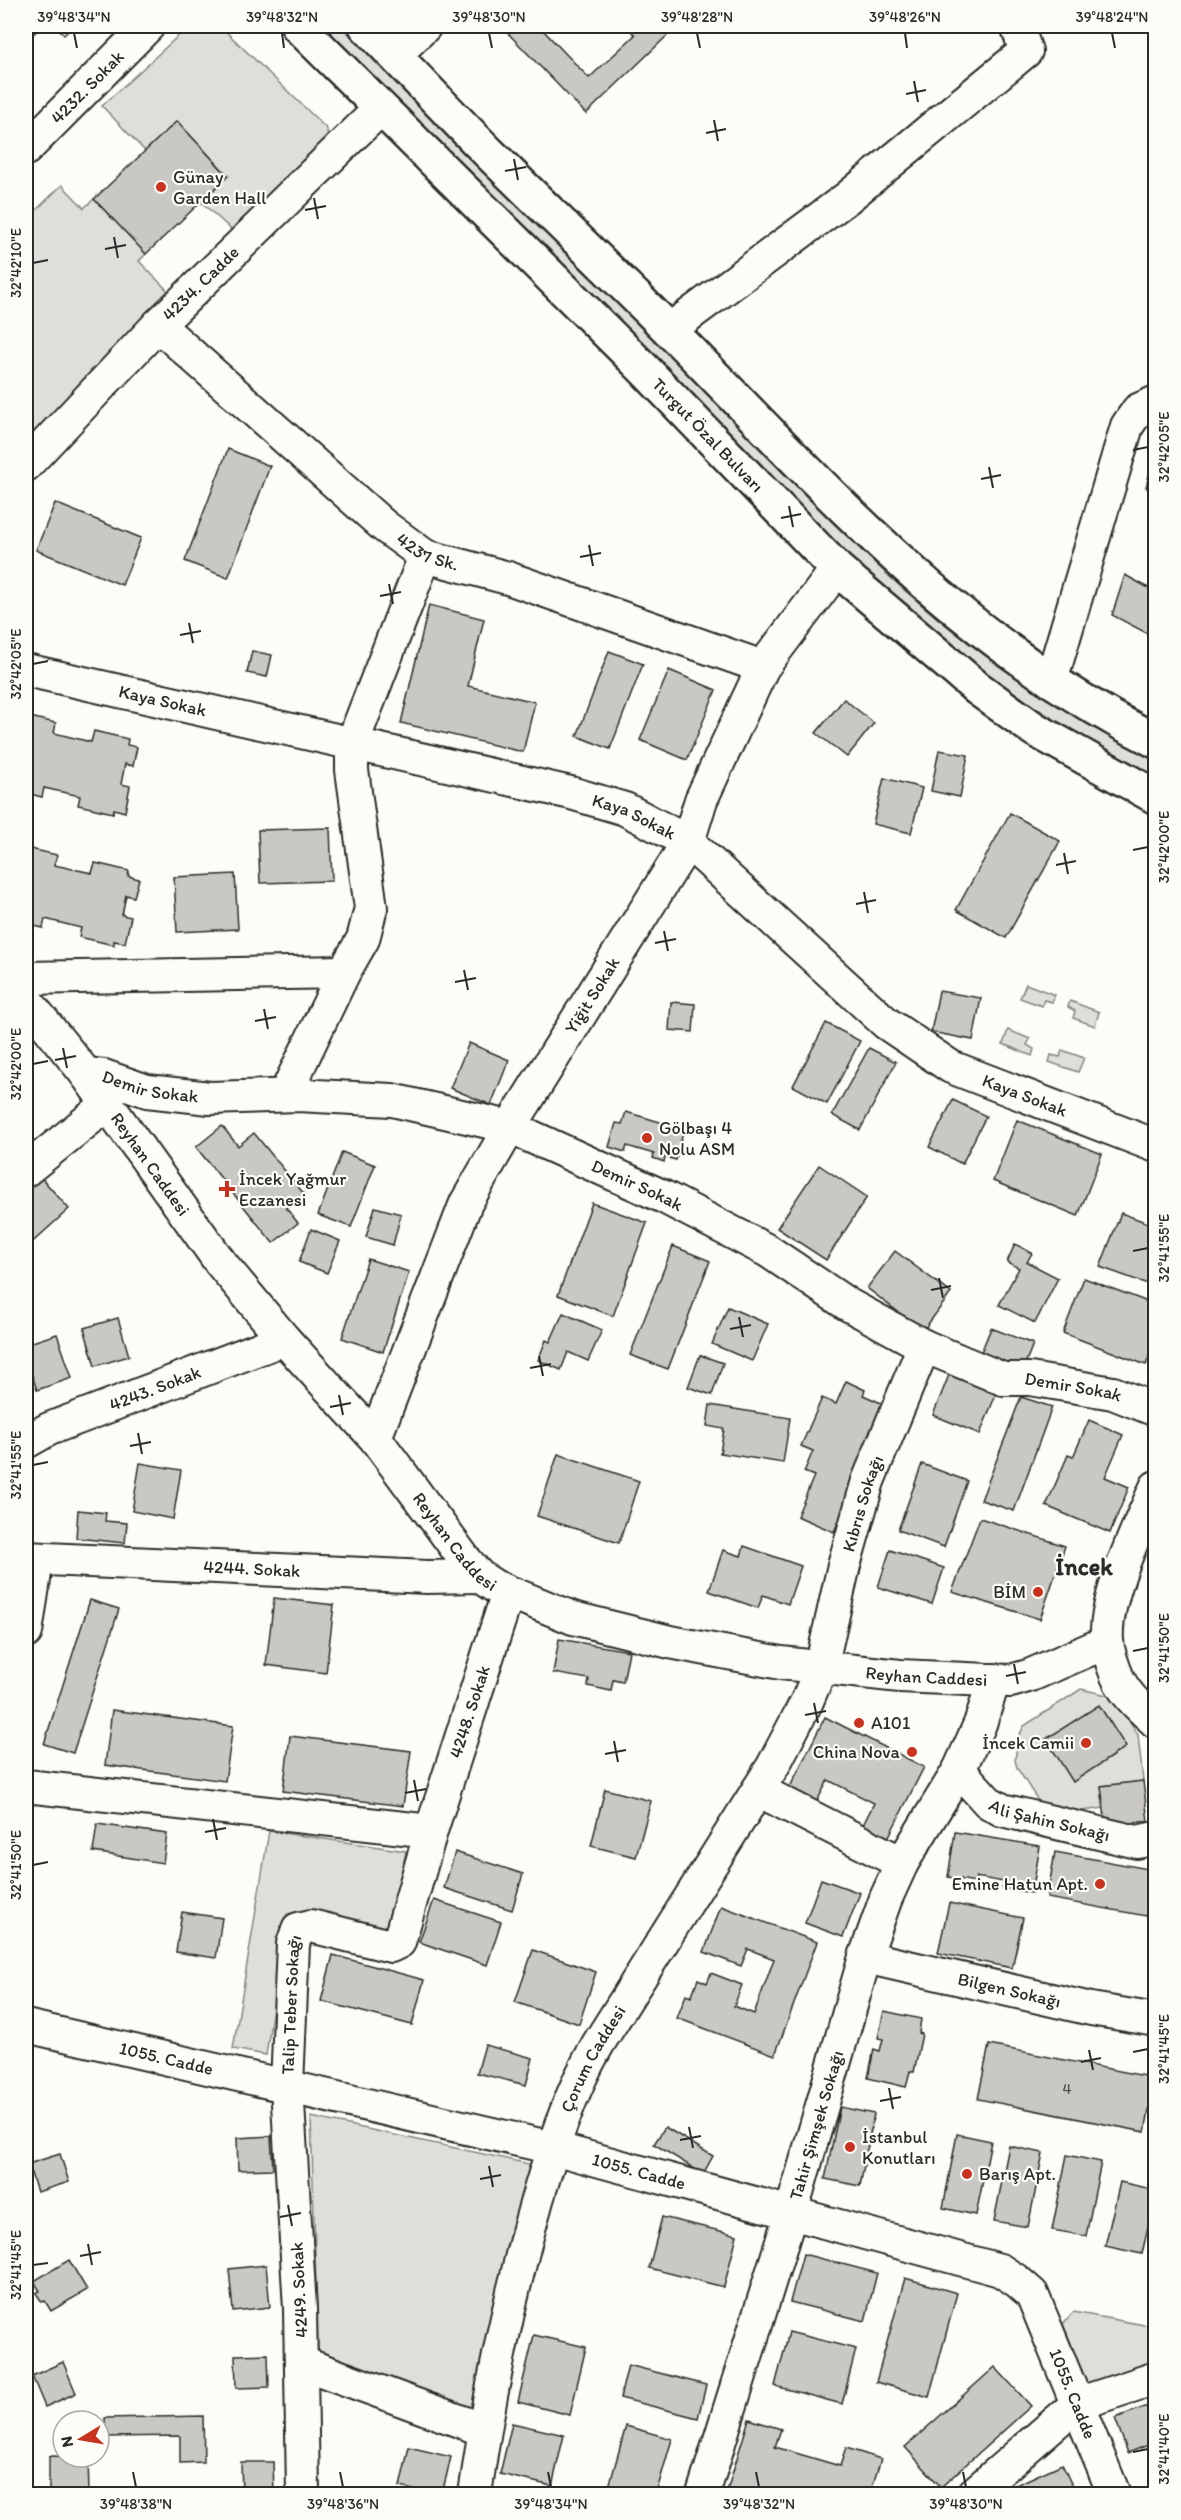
<svg xmlns="http://www.w3.org/2000/svg" width="1181" height="2520" font-family="Itim,sans-serif">
  <rect width="100%" height="100%" fill="#fdfcf7"/>
  <filter id="ink" filterUnits="userSpaceOnUse"><feTurbulence type="fractalNoise" baseFrequency=".0167" numOctaves="2"/><feDisplacementMap in="SourceGraphic" scale="12" xChannelSelector="R" yChannelSelector="G"/><feConvolveMatrix kernelMatrix="1 2 1 2 8 2 1 2 1" color-interpolation-filters="sRGB"/></filter>
  <g filter="url(#ink)">
    <g fill="#dfdeda" stroke="#858482" stroke-width="1.5">
      <path d="M189,26H220L327,129L328,146L234,232L201,202L228,175L177,121L145,151L102,106Z"/>
      <path d="M320,26H340L347,32C447,131 549,229 647,330C734,418 818,514 910,595C985,661 1068,714 1155,760V775C1111,752 1066,728 1024,700C955,655 893,599 833,542Z"/>
      <path d="M62,185L84,208L94,199L146,254L139,261L170,293L36,439L26,429V220Z"/>
      <path d="M1026,984L1055,995L1052,1002L1044,1000L1042,1006L1020,998Z"/>
      <path d="M1070,1001L1099,1012L1095,1026L1073,1018L1075,1011L1068,1007Z"/>
      <path d="M1008,1030L1030,1039L1027,1045L1034,1049L1032,1056L1003,1044Z"/>
      <path d="M1062,1050L1084,1058L1078,1072L1049,1062L1051,1055L1060,1057Z"/>
      <path d="M1081,1689L1115,1697L1138,1735L1143,1781L1101,1786L1104,1808L1052,1815L1044,1810L1017,1768L1015,1760L1018,1738L1024,1726Z"/>
      <path d="M269,1831L406,1851L391,1928L287,1914L266,2055L233,2049Z"/>
      <path d="M311,2117L534,2165L472,2411L318,2351Z"/>
      <path d="M1073,2312L1155,2327V2366L1088,2386L1063,2324Z"/>
    </g>
    <g fill="#c9c8c4" stroke="#2b2b2b" stroke-width="1.5">
      <path d="M26,26H43L32,35Z"/>
      <path d="M56,26H73L64,35Z"/>
      <path d="M501,26H539L589,78L635,35L626,26H667L672,31L586,114Z"/>
      <path d="M177,121L228,176L146,254L94,199Z"/>
      <path d="M228,449L270,466L228,578L185,561Z"/>
      <path d="M1156,449V496L1146,487Z"/>
      <path d="M55,503L141,538L122,585L36,550Z"/>
      <path d="M1125,575L1156,592V638L1112,615Z"/>
      <path d="M429,605L484,619L468,686L535,702L523,752L401,723Z"/>
      <path d="M252,651L272,655L267,677L247,673Z"/>
      <path d="M609,651L643,664L610,749L577,736Z"/>
      <path d="M669,670L716,690L687,760L640,740Z"/>
      <path d="M844,699L874,723L847,757L816,733Z"/>
      <path d="M26,716L56,723L54,733L91,742L94,731L128,739L127,745L137,747L133,766L125,764L121,784L130,786L125,812L114,809L113,813L78,805L80,796L44,788L42,797L26,793Z"/>
      <path d="M939,750L968,755L960,797L931,791Z"/>
      <path d="M884,778L922,788L911,833L873,824Z"/>
      <path d="M1010,813L1060,841L1006,938L956,910Z"/>
      <path d="M330,828L332,881L260,883L258,830Z"/>
      <path d="M26,848L57,855L54,865L92,873L95,863L129,871L128,876L139,879L134,897L126,895L122,915L131,917L125,943L114,941V945L79,937L81,928L45,919L43,928L26,924Z"/>
      <path d="M235,874L238,929L177,932L174,877Z"/>
      <path d="M939,991L981,998L973,1040L931,1032Z"/>
      <path d="M671,1002L695,1004L693,1032L669,1030Z"/>
      <path d="M826,1023L860,1041L827,1104L793,1086Z"/>
      <path d="M469,1043L509,1060L491,1105L450,1088Z"/>
      <path d="M869,1048L896,1062L860,1130L832,1115Z"/>
      <path d="M953,1100L986,1116L962,1164L929,1147Z"/>
      <path d="M626,1112L684,1129L676,1160L665,1157L664,1162L653,1158L654,1154L627,1146L625,1152L609,1147L616,1123L622,1124Z"/>
      <path d="M1017,1120L1102,1154L1078,1216L993,1181Z"/>
      <path d="M222,1126L238,1146L254,1133L304,1194L286,1208L298,1223L273,1243L196,1147Z"/>
      <path d="M342,1152L375,1165L351,1227L318,1215Z"/>
      <path d="M819,1165L867,1197L826,1260L777,1228Z"/>
      <path d="M38,1174L69,1209L26,1248V1186Z"/>
      <path d="M592,1203L647,1223L613,1316L558,1295Z"/>
      <path d="M375,1207L401,1214L393,1245L366,1237Z"/>
      <path d="M1121,1213L1156,1226V1287L1100,1267Z"/>
      <path d="M311,1229L340,1241L327,1273L299,1262Z"/>
      <path d="M1015,1244L1032,1253L1027,1262L1058,1278L1035,1323L999,1305L1019,1268L1007,1262Z"/>
      <path d="M673,1246L710,1261L668,1369L630,1355Z"/>
      <path d="M895,1251L951,1293L923,1331L867,1288Z"/>
      <path d="M368,1259L409,1272L383,1352L342,1338Z"/>
      <path d="M1084,1278L1156,1305V1338L1146,1365L1063,1333Z"/>
      <path d="M728,1307L768,1324L752,1361L712,1344Z"/>
      <path d="M563,1313L602,1330L588,1361L568,1352L561,1370L538,1360L546,1340L550,1342Z"/>
      <path d="M118,1318L129,1356L95,1366L84,1328Z"/>
      <path d="M991,1328L1033,1344L1021,1374L979,1357Z"/>
      <path d="M57,1334L72,1378L37,1390L26,1357V1344Z"/>
      <path d="M700,1355L723,1363L712,1395L688,1387Z"/>
      <path d="M949,1375L996,1394L980,1434L933,1415Z"/>
      <path d="M846,1381L865,1390L863,1395L888,1406L834,1532L797,1516L814,1476L804,1472L813,1451L801,1446L822,1398L836,1404Z"/>
      <path d="M1021,1397L1052,1407L1014,1511L981,1500Z"/>
      <path d="M710,1405L790,1418L783,1463L720,1453L724,1429L707,1426Z"/>
      <path d="M1089,1420L1123,1435L1105,1477L1129,1487L1110,1533L1046,1506L1068,1455L1073,1457Z"/>
      <path d="M558,1454L639,1481L619,1543L537,1516Z"/>
      <path d="M140,1463L181,1470L173,1519L132,1511Z"/>
      <path d="M922,1464L967,1481L944,1547L898,1530Z"/>
      <path d="M78,1510L106,1513L105,1521L127,1523L125,1543L76,1538Z"/>
      <path d="M980,1518L1065,1546L1040,1619L952,1592Z"/>
      <path d="M744,1546L801,1566L788,1604L763,1595L758,1608L709,1591L723,1550L741,1556Z"/>
      <path d="M890,1550L944,1568L932,1604L878,1587Z"/>
      <path d="M274,1598L334,1605L326,1673L266,1665Z"/>
      <path d="M90,1600L119,1609L73,1753L44,1744Z"/>
      <path d="M559,1639L629,1651L623,1682L613,1680L611,1691L588,1686L589,1679L553,1673Z"/>
      <path d="M1099,1705L1126,1747L1073,1782L1046,1739Z"/>
      <path d="M112,1710L233,1726L225,1781L105,1765Z"/>
      <path d="M825,1717L924,1767L886,1842L861,1829L874,1803L828,1780L815,1805L788,1791Z"/>
      <path d="M290,1736L411,1751L403,1806L283,1791Z"/>
      <path d="M1143,1781L1148,1821L1106,1826L1101,1786Z"/>
      <path d="M605,1789L651,1801L636,1857L591,1846Z"/>
      <path d="M97,1824L167,1834L163,1863L93,1852Z"/>
      <path d="M955,1832L1040,1846L1032,1893L1002,1888L1004,1882L976,1877L975,1882L948,1877Z"/>
      <path d="M455,1852L523,1874L512,1910L444,1888Z"/>
      <path d="M1055,1852L1154,1870L1146,1916L1047,1898Z"/>
      <path d="M821,1879L860,1893L843,1937L805,1923Z"/>
      <path d="M434,1900L501,1922L487,1965L419,1942Z"/>
      <path d="M949,1903L1023,1918L1012,1968L938,1953Z"/>
      <path d="M721,1906L817,1942L775,2055L677,2018L686,1995L691,1997L698,1979L707,1983L711,1973L742,1985L734,2006L754,2014L774,1959L748,1949L741,1966L704,1952Z"/>
      <path d="M182,1912L222,1918L216,1958L176,1952Z"/>
      <path d="M533,1950L596,1972L579,2024L515,2002Z"/>
      <path d="M333,1955L424,1980L412,2025L321,2001Z"/>
      <path d="M884,2011L921,2019L919,2033L922,2034L914,2072L910,2071L906,2087L868,2078L874,2049L880,2051L883,2039L878,2038Z"/>
      <path d="M485,2045L533,2058L526,2085L477,2073Z"/>
      <path d="M989,2045L1155,2078L1145,2132L978,2099Z"/>
      <path d="M840,2107L874,2114L860,2186L825,2179Z"/>
      <path d="M665,2127L713,2156L703,2174L654,2144Z"/>
      <path d="M957,2134L991,2141L976,2215L943,2208Z"/>
      <path d="M271,2136L273,2169L238,2170L237,2138Z"/>
      <path d="M1009,2146L1043,2153L1028,2227L994,2221Z"/>
      <path d="M60,2154L69,2182L37,2192L28,2164Z"/>
      <path d="M1067,2155L1101,2162L1086,2236L1052,2230Z"/>
      <path d="M1120,2182L1156,2190L1142,2254L1105,2246Z"/>
      <path d="M662,2217L737,2235L724,2287L649,2268Z"/>
      <path d="M803,2254L877,2273L865,2321L790,2302Z"/>
      <path d="M69,2260L87,2290L51,2311L45,2301L42,2302L36,2293L40,2291L34,2281Z"/>
      <path d="M266,2265L270,2307L233,2311L229,2269Z"/>
      <path d="M905,2278L957,2293L929,2397L876,2382Z"/>
      <path d="M789,2332L856,2349L842,2404L775,2386Z"/>
      <path d="M534,2335L586,2347L570,2415L518,2402Z"/>
      <path d="M268,2354L269,2387L236,2388L235,2355Z"/>
      <path d="M63,2362L76,2393L45,2407L32,2376Z"/>
      <path d="M628,2365L706,2385L698,2418L620,2398Z"/>
      <path d="M995,2367L1031,2406L941,2487L905,2447Z"/>
      <path d="M1156,2403V2442L1128,2453L1115,2418Z"/>
      <path d="M203,2416L204,2462L180,2463V2436L105,2437V2418Z"/>
      <path d="M749,2419L781,2429L775,2447L840,2466L846,2448L881,2459L870,2494H726Z"/>
      <path d="M512,2423L564,2435L552,2486L500,2474Z"/>
      <path d="M626,2426L672,2439L656,2494H607Z"/>
      <path d="M409,2447L451,2457L442,2494H431L400,2487Z"/>
      <path d="M49,2456L88,2457L89,2494H49Z"/>
      <path d="M241,2462H273L274,2494H242Z"/>
      <path d="M1062,2464L1076,2494H1009L1007,2489Z"/>
    </g>
    <g fill="none" stroke-linecap="round" stroke-linejoin="round">
      <defs>
        <g id="minor">
          <path d="M395,55L425,26"/>
          <path id="s1" d="M26,149L148,26"/>
          <path id="s2" d="M158,325L384,526L425,556L508,578L763,667"/>
          <path d="M669,330L847,198L1026,51L1017,26"/>
          <path id="s3" d="M26,465L158,325L381,108"/>
          <path id="s4" d="M26,670L571,793L625,809L688,842L886,1023L951,1067L1156,1146"/>
          <path d="M1051,681L1127,426L1138,410L1156,402"/>
          <path d="M26,978L344,972"/>
          <path id="s5" d="M26,1000L86,1074L220,1262L284,1339L375,1438L463,1557L479,1576L494,1586L573,1618L670,1642L781,1663L900,1676L1011,1681L1031,1675L1107,1642"/>
          <path id="s6" d="M86,1074L104,1076L147,1091L210,1098L298,1095L392,1100L510,1127L664,1197L768,1251L847,1304L924,1346L1003,1379H1030L1113,1393L1156,1410"/>
          <path d="M285,1095L344,972L363,939L371,908L352,770V744L425,556"/>
          <path d="M26,1170L108,1104"/>
          <path id="s7" d="M375,1438L466,1203L510,1127L688,842L701,800L763,667L837,569"/>
          <path id="s8" d="M26,1442L49,1429L284,1339"/>
          <path d="M1156,1487C1138,1529 1104,1596 1107,1641C1108,1652 1113,1666 1117,1676C1125,1695 1142,1709 1156,1722"/>
          <path id="s9" d="M26,1558L427,1577L479,1576"/>
          <path d="M26,1632L37,1560"/>
          <path id="s10" d="M959,1770L988,1802L1002,1810L1137,1842L1156,1838"/>
          <path d="M26,1786L431,1831"/>
          <path d="M758,1790L902,1863"/>
          <path id="s11" d="M865,1957L1091,2009L1156,2020"/>
          <path id="s12" d="M26,2026L553,2148L1000,2270L1017,2281L1032,2294L1114,2494"/>
          <path d="M302,2363L484,2430"/>
          <path id="s13" d="M303,2494L300,2309L287,2086L293,1944L298,1929L311,1926L391,1946L399,1942L431,1831L508,1593"/>
          <path id="s14" d="M475,2494C489,2395 509,2297 537,2200C553,2146 569,2094 598,2044L773,1766L807,1701L821,1668L844,1565L868,1481L924,1346"/>
          <path id="s15" d="M703,2494L791,2213L865,1957L886,1898L902,1863L959,1770L980,1724L994,1680"/>
          <path d="M973,2494L1077,2404L1156,2378"/>
        </g>
        <g id="major">
          <path id="s16" d="M298,26L642,367L837,569L977,688L1034,729L1156,797"/>
          <path d="M366,26C407,68 447,111 489,153C555,218 623,283 688,349C834,498 966,647 1156,741"/>
        </g>
      </defs>
      <use href="#minor" stroke="#2b2b2b" stroke-width="36"/>
      <use href="#major" stroke="#2b2b2b" stroke-width="38"/>
      <use href="#minor" stroke="#fdfcf7" stroke-width="32"/>
      <use href="#major" stroke="#fdfcf7" stroke-width="33"/>
    </g>
  </g>
  <path fill="none" stroke="#2b2b2b" stroke-width="2" d="M74,33L77,48M282,33L284,48M489,33L492,48M697,33L700,48M905,33L907,48M1112,33L1115,48M914,81L918,102M906,94L926,90M714,120L718,141M706,133L726,129M514,159L518,180M505,171L526,167M314,198L318,219M305,210L326,206M114,237L118,258M105,249L126,245M33,263L48,260M1133,450L1148,447M989,467L993,488M981,479L1001,475M789,506L793,527M781,518L801,514M589,545L593,566M580,557L601,553M389,584L393,604M380,596L401,592M189,623L193,643M180,635L201,631M33,664L48,661M1133,850L1148,847M1064,853L1068,874M1056,865L1076,861M864,892L868,913M856,904L876,900M664,931L668,951M655,943L676,939M464,970L468,990M455,982L476,978M264,1009L268,1029M255,1021L276,1017M63,1048L67,1068M55,1060L76,1056M33,1064L48,1061M1133,1251L1148,1248M939,1278L943,1298M931,1290L951,1286M739,1317L743,1337M730,1329L751,1325M539,1356L543,1376M530,1368L551,1364M339,1395L343,1415M330,1407L351,1403M138,1433L142,1454M130,1446L151,1442M33,1465L48,1462M1133,1651L1148,1648M1014,1664L1018,1684M1006,1676L1026,1672M814,1703L818,1723M805,1715L826,1711M614,1741L618,1762M605,1754L626,1750M414,1780L418,1801M405,1793L426,1789M213,1819L217,1840M205,1832L226,1828M33,1865L48,1862M1089,2050L1093,2070M1133,2052L1148,2049M1081,2062L1101,2058M889,2088L893,2109M880,2101L901,2097M689,2127L693,2148M680,2140L701,2136M489,2166L493,2187M480,2179L501,2175M288,2205L292,2226M280,2217L301,2213M88,2244L92,2265M80,2256L101,2252M33,2265L48,2263M1133,2452L1148,2449M133,2472L136,2487M340,2472L343,2487M548,2472L551,2487M756,2472L759,2487M963,2472L966,2487"/>
  <g fill="#c8321e" stroke="#fdfcf7" stroke-width="2">
    <circle cx="161" cy="187" r="6"/>
    <circle cx="647" cy="1138" r="6"/>
    <path d="M224 1180h6v6h6v6h-6v6h-6v-6h-6v-6h6z"/>
    <circle cx="1038" cy="1592" r="6"/>
    <circle cx="859" cy="1723" r="6"/>
    <circle cx="1086" cy="1743" r="6"/>
    <circle cx="912" cy="1752" r="6"/>
    <circle cx="1100" cy="1884" r="6"/>
    <circle cx="850" cy="2147" r="6"/>
    <circle cx="967" cy="2174" r="6"/>
  </g>
  <g text-anchor="middle" dominant-baseline="central" stroke-width="4.5" stroke-linejoin="round" paint-order="stroke">
    <g font-size="15" fill="#525251">
      <text x="1067" y="2089">4</text>
    </g>
    <g font-size="18" fill="#2b2b2b" stroke="#fdfcf7">
      <text stroke="none"><textPath href="#s1" startOffset="87">4232. Sokak</textPath></text>
      <text stroke="none"><textPath href="#s3" startOffset="252">4234. Cadde</textPath></text>
      <text stroke="none"><textPath href="#s16" startOffset="579">Turgut Özal Bulvarı</textPath></text>
      <text stroke="none"><textPath href="#s2" startOffset="354">4237 Sk.</textPath></text>
      <text stroke="none"><textPath href="#s4" startOffset="140">Kaya Sokak</textPath></text>
      <text stroke="none"><textPath href="#s4" startOffset="626">Kaya Sokak</textPath></text>
      <text stroke="none"><textPath href="#s7" startOffset="495">Yiğit Sokak</textPath></text>
      <text stroke="none"><textPath href="#s6" startOffset="66">Demir Sokak</textPath></text>
      <text stroke="none"><textPath href="#s4" startOffset="1112">Kaya Sokak</textPath></text>
      <text stroke="none"><textPath href="#s5" startOffset="206">Reyhan Caddesi</textPath></text>
      <text stroke="none"><textPath href="#s6" startOffset="570">Demir Sokak</textPath></text>
      <text stroke="none"><textPath href="#s8" startOffset="140">4243. Sokak</textPath></text>
      <text stroke="none"><textPath href="#s6" startOffset="1056">Demir Sokak</textPath></text>
      <text stroke="none"><textPath href="#s14" startOffset="1076">Kıbrıs Sokağı</textPath></text>
      <text stroke="none"><textPath href="#s5" startOffset="692">Reyhan Caddesi</textPath></text>
      <text stroke="none"><textPath href="#s9" startOffset="226">4244. Sokak</textPath></text>
      <text stroke="none"><textPath href="#s5" startOffset="1196">Reyhan Caddesi</textPath></text>
      <text stroke="none"><textPath href="#s13" startOffset="912">4248. Sokak</textPath></text>
      <text stroke="none"><textPath href="#s10" startOffset="108">Ali Şahin Sokağı</textPath></text>
      <text stroke="none"><textPath href="#s11" startOffset="148">Bilgen Sokağı</textPath></text>
      <text stroke="none"><textPath href="#s13" startOffset="490">Talip Teber Sokağı</textPath></text>
      <text stroke="none"><textPath href="#s12" startOffset="144">1055. Cadde</textPath></text>
      <text stroke="none"><textPath href="#s14" startOffset="453">Çorum Caddesi</textPath></text>
      <text stroke="none"><textPath href="#s15" startOffset="386">Tahir Şimşek Sokağı</textPath></text>
      <text stroke="none"><textPath href="#s12" startOffset="630">1055. Cadde</textPath></text>
      <text transform="translate(299 2290) rotate(-93)">4249. Sokak</text>
      <text stroke="none"><textPath href="#s12" startOffset="1152">1055. Cadde</textPath></text>
    </g>
    <g font-size="18" fill="#2b2b2b" stroke="#fdfcf7" text-anchor="start">
      <text x="173" y="177">Günay<tspan x="173" dy="21">Garden Hall</tspan></text>
      <text x="659" y="1128">Gölbaşı 4<tspan x="659" dy="21">Nolu ASM</tspan></text>
      <text x="239" y="1179">İncek Yağmur<tspan x="239" dy="21">Eczanesi</tspan></text>
      <text x="1026" y="1592" text-anchor="end">BİM</text>
      <text x="871" y="1723">A101</text>
      <text x="1074" y="1743" text-anchor="end">İncek Camii</text>
      <text x="900" y="1752" text-anchor="end">China Nova</text>
      <text x="1088" y="1884" text-anchor="end">Emine Hatun Apt.</text>
      <text x="862" y="2137">İstanbul<tspan x="862" dy="21">Konutları</tspan></text>
      <text x="979" y="2174">Barış Apt.</text>
    </g>
    <g font-size="24" font-weight="bold" fill="#2b2b2b" stroke="#fdfcf7">
      <text x="1084" y="1566">İncek</text>
    </g>
  </g>
  <rect width="1181" height="2520" fill="none" stroke="#fdfcf7" stroke-width="66"/>
  <g transform="translate(81 2439) rotate(259)"><circle r="28" fill="#fdfcf7" stroke="#a9a8a5" stroke-width="1.5"/>
  <path d="M0-4.5L10 22L0 15L-10 22Z" fill="#c8321e"/>
  <text y="-9" font-size="16" font-weight="bold" text-anchor="middle" fill="#2b2b2b">N</text>
  </g>
  <rect x="33" y="33" width="1115" height="2454" fill="none" stroke="#2b2b2b" stroke-width="2"/>
  <g font-size="15" text-anchor="middle" fill="#2b2b2b">
    <text x="74" y="22">39°48'34"N</text>
    <text x="282" y="22">39°48'32"N</text>
    <text x="489" y="22">39°48'30"N</text>
    <text x="697" y="22">39°48'28"N</text>
    <text x="905" y="22">39°48'26"N</text>
    <text x="1112" y="22">39°48'24"N</text>
    <text transform="translate(16 263) rotate(-90)" y="5">32°42'10"E</text>
    <text transform="translate(1164 447) rotate(-90)" y="5">32°42'05"E</text>
    <text transform="translate(16 664) rotate(-90)" y="5">32°42'05"E</text>
    <text transform="translate(1164 847) rotate(-90)" y="5">32°42'00"E</text>
    <text transform="translate(16 1064) rotate(-90)" y="5">32°42'00"E</text>
    <text transform="translate(1164 1248) rotate(-90)" y="5">32°41'55"E</text>
    <text transform="translate(16 1465) rotate(-90)" y="5">32°41'55"E</text>
    <text transform="translate(1164 1648) rotate(-90)" y="5">32°41'50"E</text>
    <text transform="translate(16 1865) rotate(-90)" y="5">32°41'50"E</text>
    <text transform="translate(1164 2049) rotate(-90)" y="5">32°41'45"E</text>
    <text transform="translate(16 2265) rotate(-90)" y="5">32°41'45"E</text>
    <text transform="translate(1164 2449) rotate(-90)" y="5">32°41'40"E</text>
    <text x="136" y="2509">39°48'38"N</text>
    <text x="343" y="2509">39°48'36"N</text>
    <text x="551" y="2509">39°48'34"N</text>
    <text x="759" y="2509">39°48'32"N</text>
    <text x="966" y="2509">39°48'30"N</text>
  </g>
</svg>
